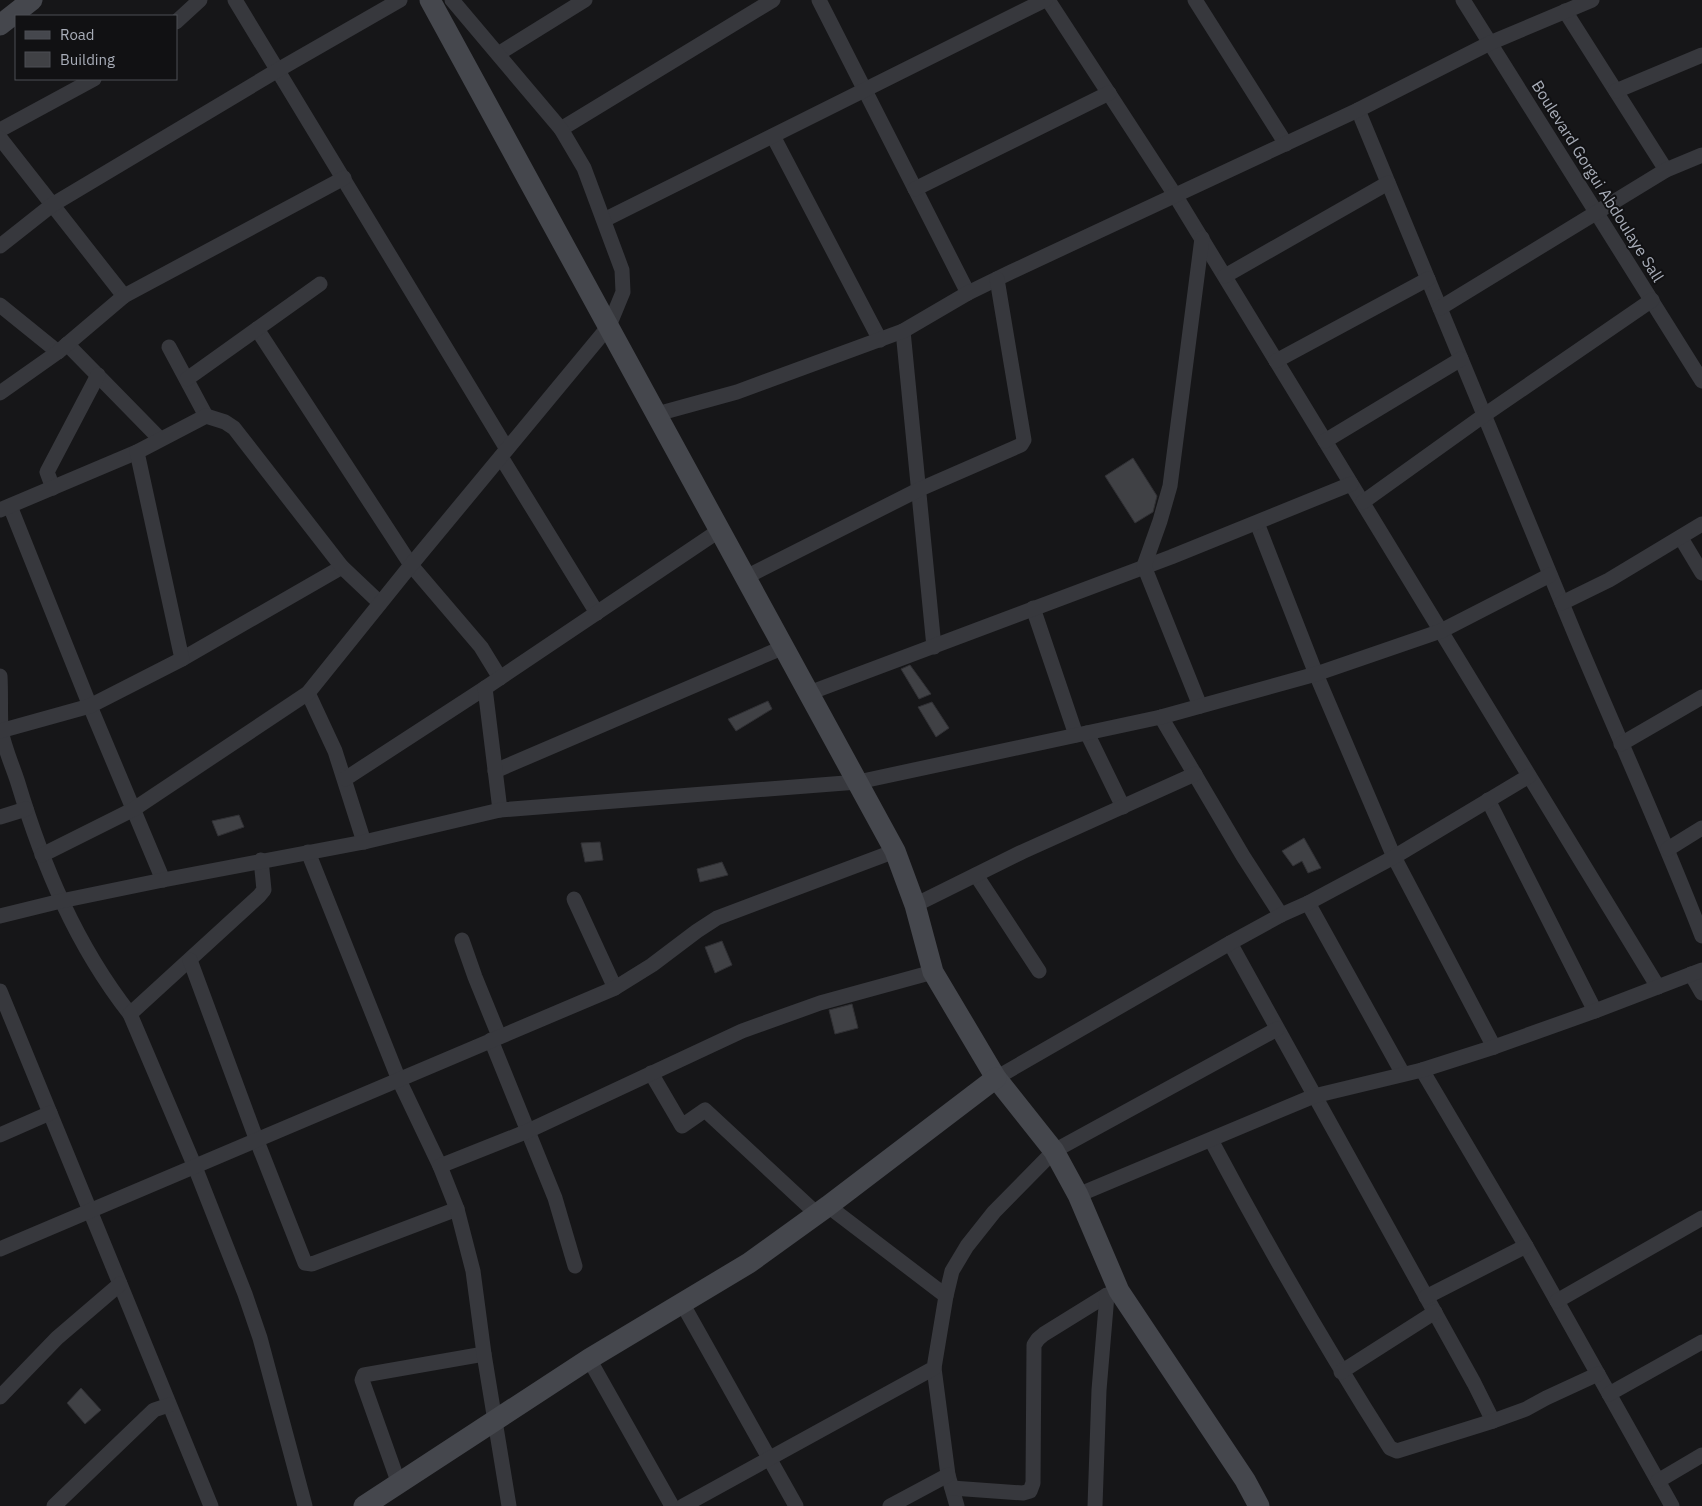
<svg xmlns="http://www.w3.org/2000/svg" width="1702" height="1506" font-family="'IBM Plex Sans',sans-serif">
  <rect width="100%" height="100%" fill="#161618"/>
  <g fill="#404145" stroke="#303034">
    <path d="M1133,458L1157,496L1153,512L1135,523L1105,476Z"/>
    <path d="M910,665L931,694L919,699L901,669Z"/>
    <path d="M768,701L772,709L736,731L728,719Z"/>
    <path d="M932,702L949,728L936,737L918,707Z"/>
    <path d="M239,815L244,827L218,836L212,821Z"/>
    <path d="M1304,838L1321,868L1308,873L1302,861L1293,866L1282,851Z"/>
    <path d="M600,842L603,860L585,862L581,843Z"/>
    <path d="M722,862L728,875L700,882L697,869Z"/>
    <path d="M722,941L732,965L715,973L705,947Z"/>
    <path d="M852,1004L858,1028L835,1034L829,1010Z"/>
    <path d="M81,1388L101,1410L85,1424L67,1403Z"/>
  </g>
  <g fill="none" stroke-linecap="round" stroke-linejoin="round">
    <g stroke="#37383d" stroke-width="15">
      <path d="M235,0L507,449"/>
      <path d="M819,0L968,293"/>
      <path d="M1048,0L1175,195L1658,987"/>
      <path d="M1195,0L1286,144"/>
      <path d="M1463,0L1702,381"/>
      <path d="M1565,11L1666,170"/>
      <path d="M176,22L200,0"/>
      <path d="M498,54L585,0"/>
      <path d="M1616,91L1702,55"/>
      <path d="M1358,110C1431,286 1503,462 1576,637C1618,737 1663,835 1702,936"/>
      <path d="M561,129L773,0"/>
      <path d="M0,130L94,79"/>
      <path d="M773,136L880,340"/>
      <path d="M0,138L124,296"/>
      <path d="M915,189L1109,93"/>
      <path d="M604,220L1045,0"/>
      <path d="M0,246L52,205L278,70L400,0"/>
      <path d="M1225,276L1388,183"/>
      <path d="M0,305L58,352"/>
      <path d="M1440,308L1666,170L1702,155"/>
      <path d="M257,329L411,565L481,647L500,678"/>
      <path d="M903,331L934,647"/>
      <path d="M67,344L160,439"/>
      <path d="M169,347L206,416"/>
      <path d="M1276,361L1428,279"/>
      <path d="M187,379L320,284"/>
      <path d="M0,393L58,352L124,296L344,178"/>
      <path d="M657,414L737,392L903,331L968,293L1011,272L1358,110L1490,43L1592,0"/>
      <path d="M1325,441L1461,359"/>
      <path d="M501,457L597,613"/>
      <path d="M53,488L47,472L98,375"/>
      <path d="M1363,502L1483,416L1652,300"/>
      <path d="M10,506L90,706L163,880"/>
      <path d="M0,510L137,452"/>
      <path d="M1257,523L1316,674L1394,857L1494,1047"/>
      <path d="M1681,538L1702,573"/>
      <path d="M746,577L918,490L1021,445L1024,440L997,279"/>
      <path d="M1562,603L1609,580L1702,524"/>
      <path d="M1033,608L1076,735"/>
      <path d="M182,659L342,567"/>
      <path d="M0,676C1,693 0,711 1,729C3,745 13,767 18,783C43,866 76,945 130,1014"/>
      <path d="M308,693L335,751L364,842"/>
      <path d="M809,693L1171,557L1351,484"/>
      <path d="M1200,706L1144,566L1160,521L1170,486L1202,238"/>
      <path d="M1161,717L1243,856L1281,915"/>
      <path d="M0,731L90,706L182,659L137,452L206,416L225,422L234,428L342,567L380,603"/>
      <path d="M1087,733L1123,807"/>
      <path d="M1621,744L1702,697"/>
      <path d="M495,771L784,647"/>
      <path d="M345,779L485,688"/>
      <path d="M1488,800L1595,1011"/>
      <path d="M500,810L485,688L720,530"/>
      <path d="M0,817L26,809"/>
      <path d="M1668,849L1702,828"/>
      <path d="M308,852L399,1080L440,1166"/>
      <path d="M42,855L134,809L308,693L411,565L609,326L623,292L622,270L584,168L561,129L452,0"/>
      <path d="M261,860L264,890L259,896L130,1014L195,1167L245,1294L260,1338L305,1506"/>
      <path d="M976,875L1039,971"/>
      <path d="M574,899L615,988"/>
      <path d="M1308,903L1403,1074"/>
      <path d="M915,905L1022,852L1195,774"/>
      <path d="M0,916L61,901L163,880L364,842L500,810L858,782L1161,717L1316,674L1441,631L1550,575"/>
      <path d="M462,940L475,977L499,1036"/>
      <path d="M1230,943L1474,1383L1493,1421"/>
      <path d="M190,960L257,1141L305,1263L312,1264L457,1209"/>
      <path d="M1691,974L1702,993"/>
      <path d="M0,991L211,1506"/>
      <path d="M491,1040L555,1198L575,1266"/>
      <path d="M1422,1070L1526,1246L1672,1506"/>
      <path d="M651,1073L682,1126L705,1110L817,1214"/>
      <path d="M996,1078L1230,943L1281,915L1308,903L1394,857L1529,776"/>
      <path d="M0,1135L50,1113"/>
      <path d="M1211,1140C1267,1245 1326,1348 1390,1448L1397,1451L1493,1421L1526,1409L1546,1398L1598,1374"/>
      <path d="M1078,1195L1314,1096L1422,1070L1494,1047L1595,1011L1702,970"/>
      <path d="M828,1206L946,1296"/>
      <path d="M0,1249L615,988L652,965L697,931L717,918L895,851"/>
      <path d="M1426,1297L1526,1246"/>
      <path d="M1557,1301L1702,1218"/>
      <path d="M682,1303L796,1506"/>
      <path d="M589,1359L672,1506"/>
      <path d="M934,1368L948,1475L957,1506"/>
      <path d="M1341,1372L1435,1312"/>
      <path d="M1609,1394L1702,1342"/>
      <path d="M0,1397L57,1338L120,1284"/>
      <path d="M1658,1481L1702,1455"/>
      <path d="M399,1484L362,1380L364,1375L484,1354"/>
      <path d="M952,1488L1023,1493L1030,1491L1033,1483L1034,1345L1038,1339L1044,1334L1107,1295L1119,1291"/>
      <path d="M54,1506L154,1410L169,1405"/>
      <path d="M509,1506L484,1354L473,1271L457,1209L440,1166L528,1131L742,1031L820,1003L933,972"/>
      <path d="M683,1506L934,1368L946,1296L952,1271L967,1246L994,1212L1054,1151L1277,1029"/>
      <path d="M890,1506L948,1475"/>
      <path d="M1095,1506L1099,1390L1107,1295"/>
    </g>
    <g stroke="#45474d" stroke-width="21">
      <path d="M430,0L895,851L915,905L933,972L996,1078L1054,1151L1078,1195L1119,1291L1245,1480L1259,1506"/>
      <path d="M0,25L32,0"/>
      <path d="M364,1506L589,1359L749,1263L828,1206L996,1078"/>
    </g>
  </g>
  <g text-anchor="middle" dominant-baseline="central" stroke-width="4" stroke-linejoin="round" paint-order="stroke">
    <g font-size="16" fill="#a8adb8" stroke="#111113">
      <text transform="translate(1598 181) rotate(58)">Boulevard Gorgui Abdoulaye Sall</text>
    </g>
  </g>
  <rect x="15" y="15" width="162" height="65" fill="#111113" stroke="#4d4f55"/>
  <rect x="25" y="31" width="25" height="8" fill="#45474d" stroke="#4d4f55"/>
  <text x="60" y="40" font-size="15" fill="#a8adb8">Road</text>
  <rect x="25" y="52" width="25" height="15" fill="#404145" stroke="#4d4f55"/>
  <text x="60" y="65" font-size="15" fill="#a8adb8">Building</text>
</svg>
